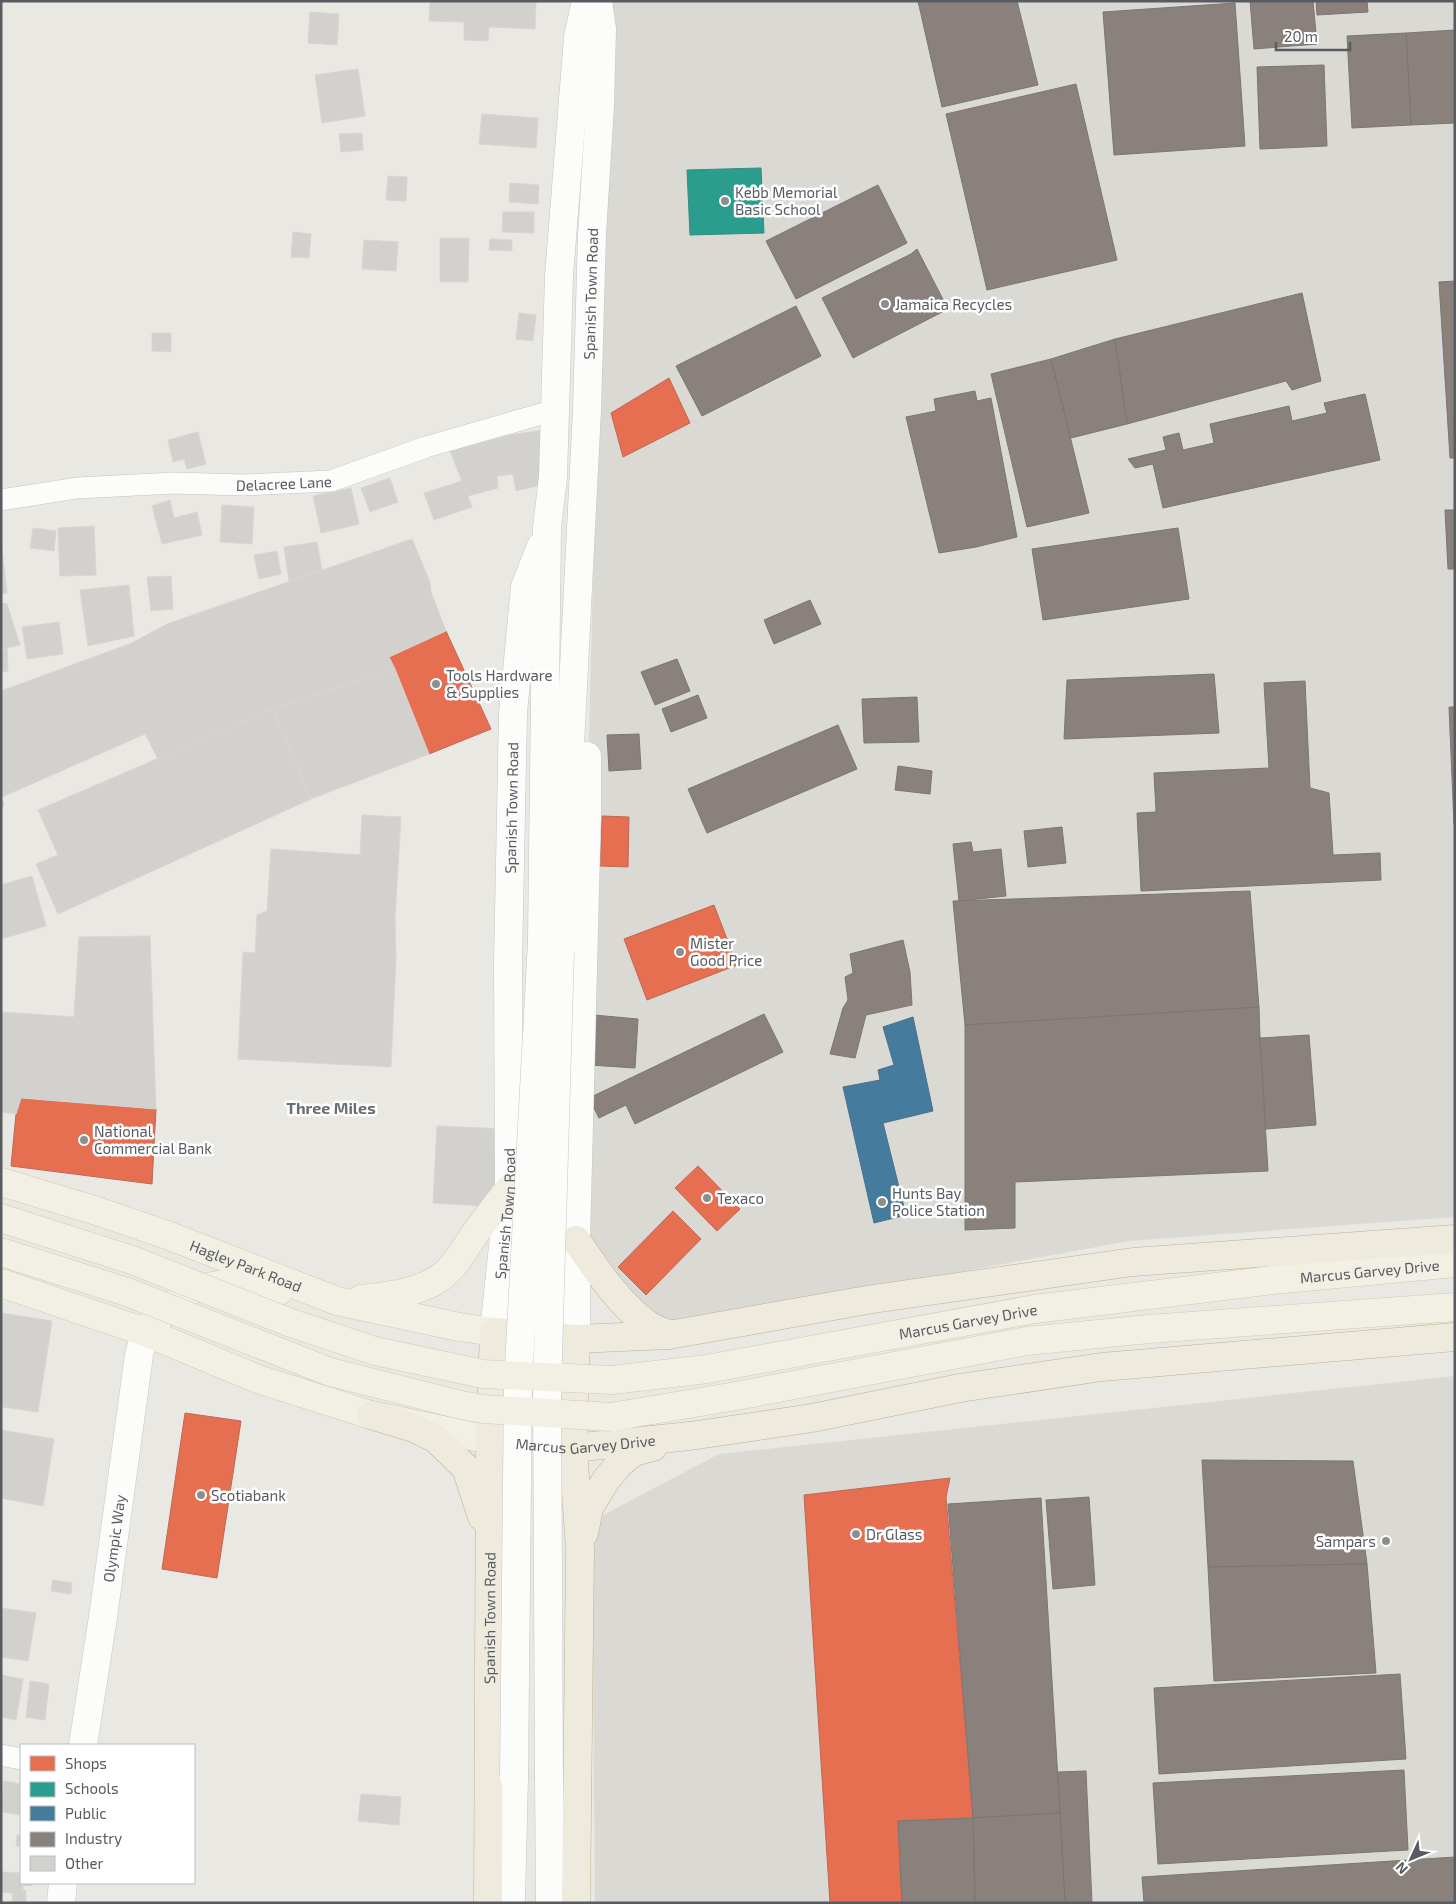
<svg xmlns="http://www.w3.org/2000/svg" width="1456" height="1904" font-family="'Exo 2',sans-serif">
  <rect width="100%" height="100%" fill="#e9e8e2"/>
  <g fill="#dad9d3">
    <path d="M608,1H1455V1217L1129,1241L670,1325L626,1290L576,1240Z"/>
    <path d="M1455,1376V1903H595L592,1521L719,1454Z"/>
  </g>
  <g fill="#e76f51" stroke="#bc6956">
    <path d="M669,378L690,423L623,457L611,413Z"/>
    <path d="M446,631L491,729L429,754L389,657Z"/>
    <path d="M602,816L629,817L628,867L600,866Z"/>
    <path d="M714,905L737,965L647,1000L624,939Z"/>
    <path d="M21,1098L156,1109L152,1184L11,1166L16,1114Z"/>
    <path d="M698,1166L740,1209L717,1231L675,1188Z"/>
    <path d="M673,1211L701,1239L646,1295L618,1267Z"/>
    <path d="M185,1413L241,1421L217,1578L162,1569Z"/>
    <path d="M950,1478L946,1497L973,1818L898,1821L902,1903H830L804,1495Z"/>
  </g>
  <path fill="#2a9d8f" stroke="#388a81" d="M761,168L764,233L690,235L687,170Z"/>
  <path fill="#457b9d" stroke="#4b728b" d="M913,1017L933,1111L883,1123L906,1215L874,1223L843,1087L880,1080L878,1070L894,1065L883,1027Z"/>
  <g fill="#8a817c" stroke="#7b7674">
    <path d="M918,1H1017L1038,85L942,107Z"/>
    <path d="M1250,1H1313L1317,44L1254,49Z"/>
    <path d="M1316,1H1367L1368,12L1317,15Z"/>
    <path d="M1235,3L1245,146L1114,155L1103,12Z"/>
    <path d="M1455,30V123L1411,125L1406,33Z"/>
    <path d="M1406,33L1411,125L1352,128L1347,36Z"/>
    <path d="M1324,65L1327,146L1260,149L1257,67Z"/>
    <path d="M1076,84L1117,260L987,290L946,114Z"/>
    <path d="M878,185L907,243L796,299L766,241Z"/>
    <path d="M917,249L948,309L853,358L822,298L911,254Z"/>
    <path d="M1455,281V458H1450L1439,282Z"/>
    <path d="M1302,293L1321,381L1292,390L1286,381L1127,424L1115,339Z"/>
    <path d="M796,306L821,356L702,416L676,366Z"/>
    <path d="M1115,339L1127,424L1071,438L1051,359Z"/>
    <path d="M1051,359L1089,513L1027,527L991,374Z"/>
    <path d="M975,391L977,401L991,398L1017,537L976,547L939,553L906,417L936,411L934,399Z"/>
    <path d="M1365,394L1380,460L1163,508L1153,464L1135,468L1128,459L1166,450L1163,437L1179,433L1183,450L1214,443L1210,424L1289,406L1292,421L1327,413L1324,403Z"/>
    <path d="M1445,510H1455V569H1448Z"/>
    <path d="M1178,528L1189,599L1043,620L1032,549Z"/>
    <path d="M810,600L821,624L774,644L764,620Z"/>
    <path d="M677,659L690,691L655,705L641,672Z"/>
    <path d="M1214,674L1219,733L1064,739L1067,680Z"/>
    <path d="M1305,681L1310,788L1329,793L1333,855L1380,853L1381,880L1141,891L1137,813L1156,812L1154,773L1269,768L1264,683Z"/>
    <path d="M698,695L707,718L671,732L662,709Z"/>
    <path d="M917,697L919,742L864,743L862,699Z"/>
    <path d="M1449,707H1455V824H1454Z"/>
    <path d="M838,725L857,769L707,833L688,789Z"/>
    <path d="M639,734L641,769L609,771L607,735Z"/>
    <path d="M898,766L932,771L930,794L895,790Z"/>
    <path d="M1062,827L1066,863L1028,867L1024,831Z"/>
    <path d="M971,842L973,852L1001,849L1006,896L959,901L953,844Z"/>
    <path d="M1250,891L1259,1007L965,1025L953,901Z"/>
    <path d="M903,940L910,972L912,1005L866,1015L855,1058L830,1054L843,1008L848,1000L845,977L853,973L850,954Z"/>
    <path d="M1259,1007L1260,1038L1268,1171L1015,1182V1228L965,1230V1025Z"/>
    <path d="M764,1014L783,1052L635,1124L626,1105L599,1118L589,1098Z"/>
    <path d="M594,1015L638,1019L635,1068L590,1065Z"/>
    <path d="M1309,1035L1316,1125L1266,1129L1260,1038Z"/>
    <path d="M1202,1460L1353,1461L1367,1564L1208,1567Z"/>
    <path d="M1089,1497L1095,1585L1053,1589L1046,1500Z"/>
    <path d="M1041,1498L1060,1813L973,1818L948,1504Z"/>
    <path d="M1367,1564L1376,1673L1214,1681L1208,1567Z"/>
    <path d="M1400,1674L1406,1759L1159,1774L1154,1688Z"/>
    <path d="M1404,1770L1408,1850L1158,1864L1153,1783Z"/>
    <path d="M1086,1771L1092,1903H1065L1058,1772Z"/>
    <path d="M1060,1813L1065,1903H975L973,1818Z"/>
    <path d="M973,1818L975,1903H902L898,1821Z"/>
    <path d="M1455,1857V1903H1144L1142,1877Z"/>
  </g>
  <g fill="#d2d1cd" stroke="#d8d6d1">
    <path d="M430,1H536L535,29L489,27L488,41L464,40V22L429,21Z"/>
    <path d="M310,12L339,14L337,45L308,43Z"/>
    <path d="M358,69L365,116L322,123L315,75Z"/>
    <path d="M482,114L538,118L536,148L479,144Z"/>
    <path d="M362,133L363,150L341,152L339,134Z"/>
    <path d="M388,176L407,177L406,201L386,200Z"/>
    <path d="M510,183L539,185L538,204L509,202Z"/>
    <path d="M503,212H534V233L502,232Z"/>
    <path d="M293,232L311,234L309,258L291,257Z"/>
    <path d="M440,238H469L468,282H440Z"/>
    <path d="M490,239L512,240V251L489,250Z"/>
    <path d="M364,240L398,242L396,271L362,269Z"/>
    <path d="M519,313L536,315L533,341L516,339Z"/>
    <path d="M152,333H171V352L152,351Z"/>
    <path d="M544,430L549,483L516,491L513,474L497,476L498,488L468,496L450,451L510,435Z"/>
    <path d="M198,432L206,464L187,469L184,459L173,462L168,440Z"/>
    <path d="M390,478L398,502L370,512L361,488Z"/>
    <path d="M462,481L472,507L434,520L424,493Z"/>
    <path d="M351,488L359,524L321,533L313,496Z"/>
    <path d="M170,500L174,518L197,512L202,535L162,544L152,506Z"/>
    <path d="M222,505L254,507L252,544L220,542Z"/>
    <path d="M94,526L96,575L60,576L58,528Z"/>
    <path d="M33,528L56,531L54,551L30,548Z"/>
    <path d="M412,539L430,582L431,592L446,631L389,657L395,669L273,709L158,759L145,734L2,797L4,806L1,808V691L132,643L167,624Z"/>
    <path d="M1,541L7,593L1,594Z"/>
    <path d="M317,542L322,570L289,581L284,547Z"/>
    <path d="M277,551L281,574L259,579L254,555Z"/>
    <path d="M171,576L173,609L151,611L147,577Z"/>
    <path d="M129,585L134,636L88,646L80,590Z"/>
    <path d="M1,603L7,604L20,645L1,649Z"/>
    <path d="M59,622L63,654L27,659L22,627Z"/>
    <path d="M7,648L8,671L1,672V651Z"/>
    <path d="M395,669L429,754L311,799L273,709Z"/>
    <path d="M273,709L311,799L58,914L36,864L58,855L38,810Z"/>
    <path d="M362,815L401,817L395,918L396,957L391,1067L238,1059L243,952L255,953L257,915L267,911L271,849L360,855Z"/>
    <path d="M32,876L46,926L1,939V885Z"/>
    <path d="M150,936L156,1109L21,1098L16,1114L1,1112V1012L74,1017L79,937Z"/>
    <path d="M437,1126L504,1129L501,1188L484,1206L433,1203Z"/>
    <path d="M1,1313L52,1321L38,1412L2,1407L3,1398H1Z"/>
    <path d="M1,1430L54,1439L43,1506L1,1498Z"/>
    <path d="M53,1580L72,1583L71,1594L51,1591Z"/>
    <path d="M1,1608L36,1613L28,1661L1,1657Z"/>
    <path d="M1,1675L23,1679L16,1720L1,1717Z"/>
    <path d="M30,1681L49,1684L45,1720L26,1717Z"/>
    <path d="M4,1781L21,1784V1815L1,1812Z"/>
    <path d="M361,1794L401,1797L399,1825L358,1821Z"/>
    <path d="M17,1835H21V1847L16,1846Z"/>
    <path d="M1,1872L21,1873V1883H32V1886L23,1885V1890H26V1903H12L13,1893L1,1892Z"/>
  </g>
  <g fill="none" stroke-linecap="round" stroke-linejoin="round">
    <defs>
      <g id="street">
        <path id="s1" d="M1,500L77,488L174,483L243,485L331,481L426,447L555,410"/>
        <path d="M1,1755L21,1759"/>
      </g>
      <g id="secondary">
        <path d="M542,941L547,528L553,477L559,276L578,37L586,1"/>
        <path id="s2" d="M560,943L587,410L592,234L600,106L602,29L598,1"/>
        <path id="s3" d="M494,1332L509,1189L508,963L513,713L525,587L541,546"/>
        <path d="M576,1339V1240L587,814V756"/>
        <path id="s4" d="M83,1745L103,1617L139,1355L145,1332"/>
        <path d="M549,1778L550,1903"/>
        <path d="M61,1903L63,1883"/>
        <path d="M511,1903L514,1777"/>
      </g>
      <g id="primary">
        <path id="s5" d="M1,1182L97,1211L167,1235L337,1301L459,1327L494,1332"/>
        <path d="M1,1218L132,1260"/>
        <path d="M1,1252L127,1292"/>
        <path d="M1,1283L145,1332L258,1379L371,1415L490,1440"/>
        <path d="M361,1299C386,1296 413,1294 435,1281C452,1271 460,1256 470,1241C482,1223 496,1206 509,1189"/>
        <path d="M153,1323L190,1290L230,1283L279,1291"/>
        <path id="s6" d="M612,1380L707,1369L1035,1309L1273,1280L1455,1263"/>
        <path d="M611,1417L736,1396L1027,1341L1149,1329L1455,1307"/>
      </g>
      <g id="highway">
        <path d="M576,1240C596,1269 618,1303 647,1324C654,1329 662,1331 669,1335"/>
        <path d="M576,1339L573,1448L580,1550L576,1903"/>
        <path d="M371,1415L414,1428L436,1439L466,1468L482,1517"/>
        <path id="s7" d="M494,1441L573,1448L690,1436L812,1418L960,1388L1102,1367L1455,1337"/>
        <path d="M584,1533L589,1508L606,1480L620,1463L634,1452L653,1447"/>
        <path id="s8" d="M488,1903L490,1440L494,1332L576,1339L669,1335L873,1299L1133,1262L1455,1239"/>
      </g>
    </defs>
    <use href="#street" stroke="#c5c5c3" stroke-width="22"/>
    <use href="#secondary" stroke="#c5c6c4" stroke-width="29"/>
    <use href="#primary" stroke="#d2c9ae" stroke-width="29"/>
    <use href="#highway" stroke="#c0b190" stroke-width="29"/>
    <use href="#street" stroke="#fcfcfb" stroke-width="21"/>
    <use href="#secondary" stroke="#fcfcfb" stroke-width="28"/>
    <use href="#primary" stroke="#f2f0e5" stroke-width="28"/>
    <use href="#highway" stroke="#eeeade" stroke-width="28"/>
    <defs>
      <g id="secondary-bridge">
        <path d="M514,1777L518,1385L542,941"/>
        <path d="M549,1778L547,1389L560,952"/>
      </g>
      <g id="primary-bridge">
        <path d="M132,1260L291,1323L375,1351L483,1374L612,1380"/>
        <path d="M127,1292L330,1372L461,1405L483,1409L611,1417"/>
      </g>
    </defs>
    <use href="#secondary-bridge" stroke="#c5c6c4" stroke-width="29" stroke-linecap="butt"/>
    <use href="#primary-bridge" stroke="#d2c9ae" stroke-width="29" stroke-linecap="butt"/>
    <use href="#secondary-bridge" stroke="#fcfcfb" stroke-width="28"/>
    <use href="#primary-bridge" stroke="#f2f0e5" stroke-width="28"/>
  </g>
  <g fill="#8b8d8e" stroke="#fff" stroke-width="2">
    <circle cx="725" cy="201" r="5"/>
    <circle cx="885" cy="304" r="5"/>
    <circle cx="436" cy="684" r="5"/>
    <circle cx="680" cy="952" r="5"/>
    <circle cx="84" cy="1140" r="5"/>
    <circle cx="707" cy="1198" r="5"/>
    <circle cx="882" cy="1202" r="5"/>
    <circle cx="201" cy="1495" r="5"/>
    <circle cx="856" cy="1534" r="5"/>
    <circle cx="1386" cy="1541" r="5"/>
  </g>
  <g text-anchor="middle" dominant-baseline="central" stroke-width="5" stroke-linejoin="round" paint-order="stroke">
    <g font-size="15" fill="#585c61" stroke="#fff" text-anchor="start">
      <text x="735" y="192">Kebb Memorial<tspan x="735" dy="17">Basic School</tspan></text>
      <text x="895" y="304">Jamaica Recycles</text>
      <text x="446" y="675">Tools Hardware<tspan x="446" dy="17">&amp; Supplies</tspan></text>
      <text x="690" y="943">Mister<tspan x="690" dy="17">Good Price</tspan></text>
      <text x="94" y="1131">National<tspan x="94" dy="17">Commercial Bank</tspan></text>
      <text x="892" y="1193">Hunts Bay<tspan x="892" dy="17">Police Station</tspan></text>
      <text x="717" y="1198">Texaco</text>
      <text x="211" y="1495">Scotiabank</text>
      <text x="866" y="1534">Dr Glass</text>
      <text x="1376" y="1541" text-anchor="end">Sampars</text>
    </g>
    <g font-size="15" fill="#585c61" stroke="#fff">
      <text stroke="none"><textPath href="#s2" startOffset="650">Spanish Town Road</textPath></text>
      <text stroke="none"><textPath href="#s1" startOffset="284">Delacree Lane</textPath></text>
      <text stroke="none"><textPath href="#s3" startOffset="525">Spanish Town Road</textPath></text>
      <text stroke="none"><textPath href="#s3" startOffset="119">Spanish Town Road</textPath></text>
      <text stroke="none"><textPath href="#s5" startOffset="259">Hagley Park Road</textPath></text>
      <text stroke="none"><textPath href="#s6" startOffset="766">Marcus Garvey Drive</textPath></text>
      <text stroke="none"><textPath href="#s6" startOffset="361">Marcus Garvey Drive</textPath></text>
      <text stroke="none"><textPath href="#s7" startOffset="92">Marcus Garvey Drive</textPath></text>
      <text stroke="none"><textPath href="#s4" startOffset="209">Olympic Way</textPath></text>
      <text stroke="none"><textPath href="#s8" startOffset="285">Spanish Town Road</textPath></text>
    </g>
    <g font-size="16" font-weight="bold" fill="#696e73" stroke="#fff">
      <text x="331" y="1107">Three Miles</text>
    </g>
  </g>
  <rect width="1456" height="1904" fill="none" stroke="#585c61" stroke-width="5"/>
  <rect x="20" y="1744" width="175" height="140" fill="#ffffff" stroke="#bcbec0"/>
  <rect x="30" y="1756" width="25" height="15" fill="#e76f51" stroke="#bcbec0"/>
  <text x="65" y="1769" font-size="15" fill="#585c61">Shops</text>
  <rect x="30" y="1782" width="25" height="15" fill="#2a9d8f" stroke="#bcbec0"/>
  <text x="65" y="1794" font-size="15" fill="#585c61">Schools</text>
  <rect x="30" y="1806" width="25" height="15" fill="#457b9d" stroke="#bcbec0"/>
  <text x="65" y="1819" font-size="15" fill="#585c61">Public</text>
  <rect x="30" y="1832" width="25" height="15" fill="#8a817c" stroke="#bcbec0"/>
  <text x="65" y="1844" font-size="15" fill="#585c61">Industry</text>
  <rect x="30" y="1856" width="25" height="15" fill="#d2d1cd" stroke="#bcbec0"/>
  <text x="65" y="1869" font-size="15" fill="#585c61">Other</text>
  <g transform="translate(1411 1859) rotate(226)" stroke="#ffffff" stroke-width="4" paint-order="stroke">
  <path d="M0-4L9 19L0 12L-9 19Z" fill="#585c61"/>
  <text y="-8" font-size="14" font-weight="bold" text-anchor="middle" fill="#585c61">N</text>
  </g>
  <path d="M1276 42v8h74v-8" fill="none" stroke="#585c61" stroke-width="2.5"/>
  <text x="1284" y="42" font-size="15" fill="#585c61" stroke="#ffffff" stroke-width="4" paint-order="stroke">20 m</text>
</svg>
